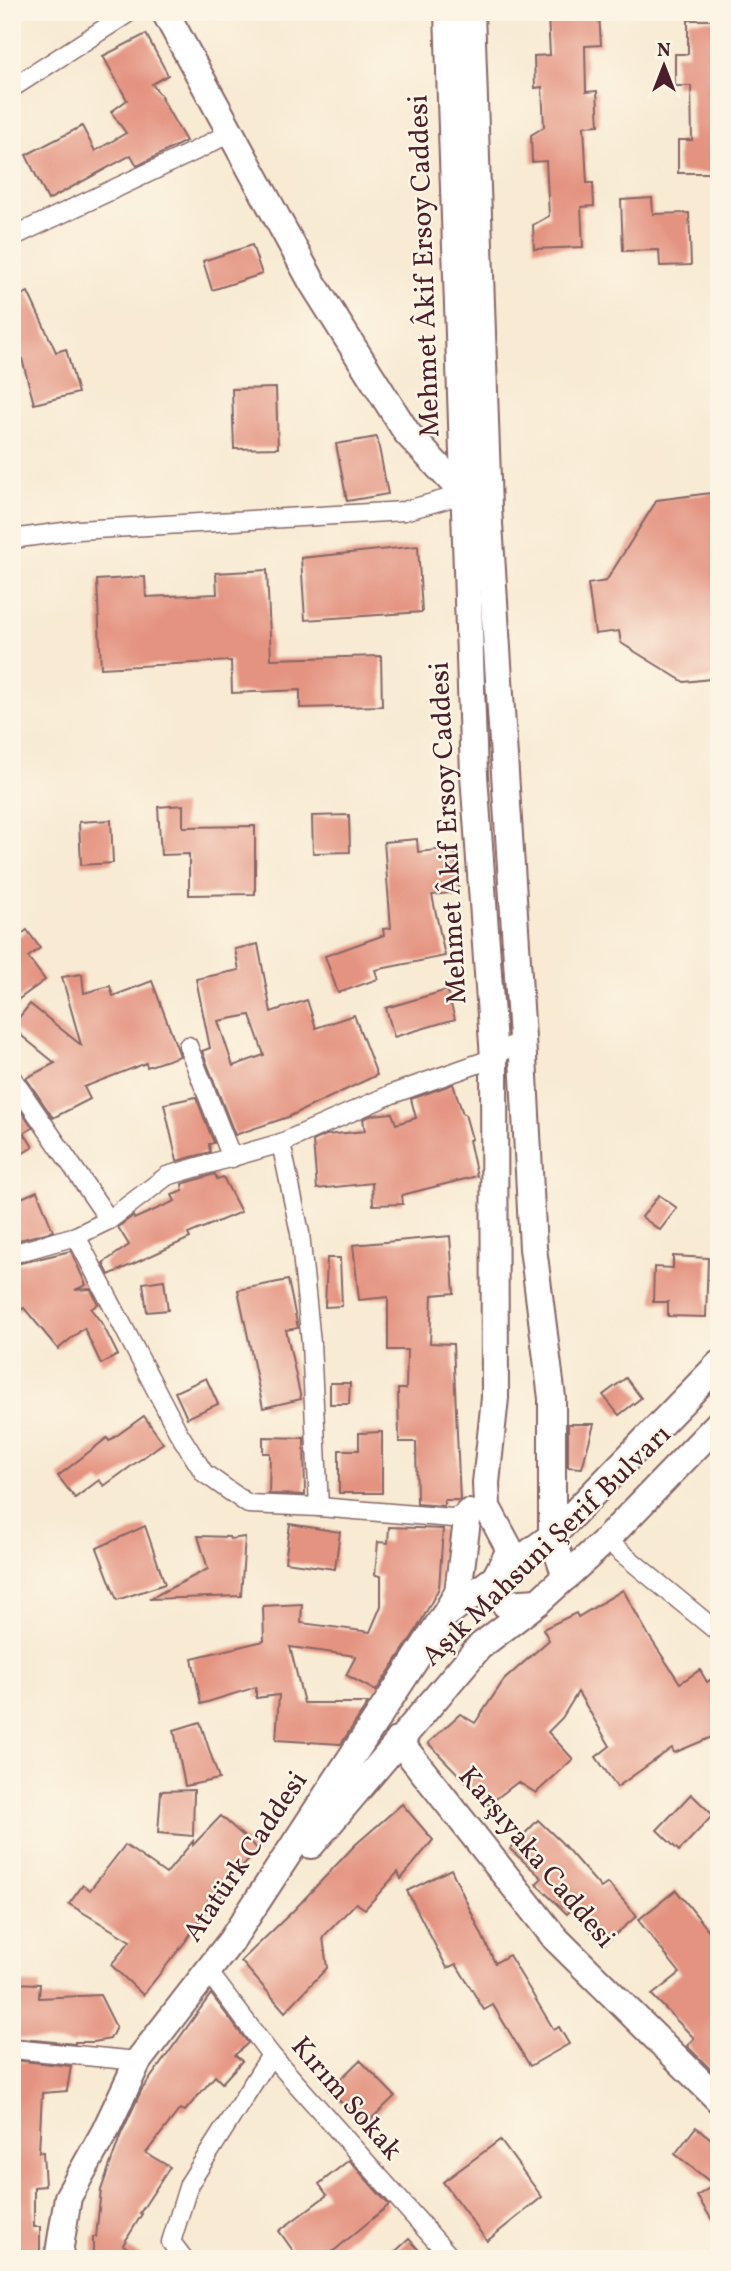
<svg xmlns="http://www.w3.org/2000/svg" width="731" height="2271" font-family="Vollkorn,serif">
  <rect width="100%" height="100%" fill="#fcf5e5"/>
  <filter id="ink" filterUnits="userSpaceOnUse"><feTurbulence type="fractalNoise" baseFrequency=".0143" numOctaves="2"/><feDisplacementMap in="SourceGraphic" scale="14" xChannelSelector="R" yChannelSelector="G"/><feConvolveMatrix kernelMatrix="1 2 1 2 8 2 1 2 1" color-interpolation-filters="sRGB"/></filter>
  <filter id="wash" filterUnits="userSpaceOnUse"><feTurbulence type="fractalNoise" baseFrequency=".00686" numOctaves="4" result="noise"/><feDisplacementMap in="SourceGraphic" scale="28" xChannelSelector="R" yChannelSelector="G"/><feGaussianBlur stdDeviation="1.57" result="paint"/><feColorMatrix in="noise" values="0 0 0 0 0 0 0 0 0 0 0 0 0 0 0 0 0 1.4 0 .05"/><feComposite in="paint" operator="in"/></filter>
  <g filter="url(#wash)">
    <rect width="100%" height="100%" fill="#f8ead3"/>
    <g id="blocks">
      <g fill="#e49380" fill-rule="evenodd">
        <path d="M599,14L601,45L585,46L586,92L597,91L599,125L584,126L587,183H593L594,206L581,207L583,247L534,249L533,225L549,216L546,161L532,162L531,135L544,127L542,87L535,88L534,56L550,55L548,16Z"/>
        <path d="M688,20H719V173H678V140H692L691,86H675V54H688Z"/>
        <path d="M146,34L168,75L152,84L162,97L161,98L186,141L137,166L131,155L48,200L26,155L82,126L95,151L126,133L111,112L127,100L103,56Z"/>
        <path d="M652,198L653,214L689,213L691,265L660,266L659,250L623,251L621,200Z"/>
        <path d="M252,245L262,274L212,290L203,261Z"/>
        <path d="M28,292L56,352L66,349L78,393L34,404L12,321V299Z"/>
        <path d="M276,388L278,448L234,449L232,389Z"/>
        <path d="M377,437L388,494L347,501L336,444Z"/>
        <path d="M719,492V675L712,676L710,679L684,682L621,643L619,631L595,634L588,584L606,581L657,500Z"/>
        <path d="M418,546L422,612L305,620L301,558Z"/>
        <path d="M267,570L271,659L381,656L382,706L300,708V690L232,693L231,661L101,668L97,580L145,577L146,597L217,594L216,573Z"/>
        <path d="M183,805V827L255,826V894L189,895V854L161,855L158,807Z"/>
        <path d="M349,815L350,852L313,853L312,816Z"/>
        <path d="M111,820L113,863L81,865L79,822Z"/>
        <path d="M417,839L418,852L455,848L459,892L432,895L445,956L375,970L378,979L338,993L325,956L384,935L383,929L391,928L384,842Z"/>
        <path d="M27,930L40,948L28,957L45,980L12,1004V936L15,939Z"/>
        <path d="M258,944L271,1012L307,1000L316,1028L354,1015L377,1075L288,1117L235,1135L202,1051L210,1048L196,979L239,970L235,949ZM250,1015L264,1055L233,1066L218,1021Z"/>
        <path d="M82,974L84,993L110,986L113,996L152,981L180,1056L147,1067L146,1063L84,1087L90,1099L53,1118L26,1078L55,1063L12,1028V1026L30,1004L81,1045L62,977Z"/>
        <path d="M447,990L455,1019L394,1037L386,1008Z"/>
        <path d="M453,1084L463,1114H465L472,1139L469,1140L477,1176L402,1195L403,1204L373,1205L372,1183L317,1189L313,1141L326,1135L365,1131L363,1119L372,1115L392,1113L396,1124L416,1118L411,1099Z"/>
        <path d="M196,1097L214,1143L209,1144L210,1152L177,1161L164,1104Z"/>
        <path d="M12,1099L33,1128L24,1133L33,1147L12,1160Z"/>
        <path d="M215,1174L217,1179L223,1177L241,1212L188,1234L190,1238L109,1275L103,1263L129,1245L118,1227L133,1216L134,1219L175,1201L172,1195L183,1191L182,1184Z"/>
        <path d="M37,1191L53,1231L12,1242V1202Z"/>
        <path d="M659,1195L677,1208L660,1230L642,1217Z"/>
        <path d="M450,1236L454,1293L432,1295L430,1343L453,1344L460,1500H444V1506L417,1504L416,1442H399L398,1389H406L407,1350H388V1297L359,1300L353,1245Z"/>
        <path d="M71,1251L86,1285L75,1290L91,1289L98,1304L91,1309L103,1325L118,1355L101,1364L84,1328L58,1349L24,1308L12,1313V1265Z"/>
        <path d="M673,1256L708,1258L706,1317L668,1316V1302H653L654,1267L673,1268Z"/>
        <path d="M327,1258H340L342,1306L325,1307Z"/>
        <path d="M164,1280L168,1310L147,1312L143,1283Z"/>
        <path d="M288,1280L298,1328L286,1330L301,1399L263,1408L238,1290Z"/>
        <path d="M206,1378L218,1404L187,1418L175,1392Z"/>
        <path d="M626,1378L641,1398L619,1415L603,1395Z"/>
        <path d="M330,1383H350L349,1404H330Z"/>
        <path d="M144,1416L163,1443L104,1486L99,1480L75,1498L58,1476L107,1438L109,1441Z"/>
        <path d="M568,1424H594L582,1468L568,1467Z"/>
        <path d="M382,1432V1493H339V1450H359V1433Z"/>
        <path d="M263,1437L304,1438L305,1495L269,1494L270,1453H263Z"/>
        <path d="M290,1524L340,1532L335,1569L285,1562Z"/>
        <path d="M145,1526L165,1584L117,1600L97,1548Z"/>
        <path d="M389,1527L443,1529L439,1588L417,1629L376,1691L346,1675L356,1656L290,1647L304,1703H368L341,1744L276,1740L279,1695L256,1698V1687L201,1704L192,1658L264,1641L263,1606L302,1604L301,1623L370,1632L381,1606V1576L375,1575L378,1542L388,1543Z"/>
        <path d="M198,1536L229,1537L230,1539L245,1537L241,1596L149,1599L208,1569Z"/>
        <path d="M623,1590L649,1636L680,1683L700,1670L707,1682L719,1674V1734L674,1753L672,1748L617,1787L596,1757L610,1746L578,1692L562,1718L548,1732L573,1759L536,1793L518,1782L488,1805L428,1743L460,1714L475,1723L504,1680L549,1640L543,1629L576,1613L578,1617Z"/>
        <path d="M200,1722L219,1779L185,1786L174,1730Z"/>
        <path d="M194,1790L193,1836L158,1833L161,1791Z"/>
        <path d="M691,1794L713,1815L679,1851L657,1830Z"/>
        <path d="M402,1804L433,1840L401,1879L398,1872L365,1909L356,1903L323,1937L327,1968L285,2012L241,1961L294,1910L355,1845Z"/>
        <path d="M221,1816L259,1850L230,1879L235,1883L209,1907L185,1942L143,1995L111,1965L130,1941L69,1904L83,1885L90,1890L125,1845L166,1874L193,1841V1845Z"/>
        <path d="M538,1820L561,1842L601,1888L608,1883L637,1916L603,1945L572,1909L567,1914L536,1884L542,1878L510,1849Z"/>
        <path d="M451,1869L495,1963L509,1955L554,2030L559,2027L569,2044L530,2066L493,2005L484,2010L456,1964L447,1968L407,1891Z"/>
        <path d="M676,1890L719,1943V2078L687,2046L694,2038L652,1995L680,1973L638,1920Z"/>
        <path d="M12,1983L40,1984L39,1998L100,1995L116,2027L110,2039L94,2042H75V2044L12,2038Z"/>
        <path d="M211,1994L248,2043L235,2055L242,2061L222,2083L215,2076L185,2111L180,2109L146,2153L170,2167L140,2213L142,2214L123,2245L146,2259H93V2237H96L101,2190L121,2134L141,2091Z"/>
        <path d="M12,2060L71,2066L67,2091L42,2093L39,2152H43L45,2186L34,2187V2227H40V2256L12,2257Z"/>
        <path d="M360,2060L395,2096L364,2126L329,2090Z"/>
        <path d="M696,2127L719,2145V2231L697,2196L714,2185L675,2154Z"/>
        <path d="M500,2140L542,2197L487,2241L443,2182Z"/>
        <path d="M349,2160L389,2205L324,2259H299L279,2231L327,2195L319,2184Z"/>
        <path d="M409,2239L427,2259H387Z"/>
      </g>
    </g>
  </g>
  <g filter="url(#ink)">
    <use href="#blocks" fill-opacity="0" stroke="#876666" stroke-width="2"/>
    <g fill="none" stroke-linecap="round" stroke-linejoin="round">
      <defs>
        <g id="street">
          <path d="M12,88L130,12"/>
          <path d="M12,237L201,148L231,132"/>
          <path d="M12,539L78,530L404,511L464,494"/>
          <path d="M188,1046L232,1158"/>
          <path d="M12,1078L109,1220L76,1236L178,1432L204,1473L248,1504L319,1507L452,1518L477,1510"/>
          <path d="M281,1143L300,1233L311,1343L319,1507"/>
          <path d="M109,1220L167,1176L281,1143L392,1094L494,1058L522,1038"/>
          <path d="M12,1254L76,1236"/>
          <path d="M606,1540L719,1633"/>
          <path d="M207,1970L271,2055L452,2259"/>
          <path d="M12,2049L138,2061"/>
          <path d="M184,2259L171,2242L189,2184L271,2055"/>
        </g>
        <g id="secondary">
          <path d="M165,12L312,282L407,433L464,494"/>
          <path d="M448,12L474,775L494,1058L495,1398L486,1483L487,1507L510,1550L493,1582L505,1604L538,1602"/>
          <path d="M471,12L488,508L522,1038L533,1248L552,1398V1536L566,1577"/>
          <path d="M445,1615L458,1592L468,1513"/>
          <path d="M398,1740L555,1938L719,2100"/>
          <path d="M311,1845L479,1647L538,1602L606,1540L719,1423"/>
          <path d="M58,2259L68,2197L105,2131L138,2061L231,1941L444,1616L552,1536L719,1364"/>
        </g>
      </defs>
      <use href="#street" stroke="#876666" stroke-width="21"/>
      <use href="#secondary" stroke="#876666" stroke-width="30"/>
      <use href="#street" stroke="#fff" stroke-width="18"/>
      <use href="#secondary" stroke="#fff" stroke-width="26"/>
    </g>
  </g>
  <g text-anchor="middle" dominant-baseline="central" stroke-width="5" stroke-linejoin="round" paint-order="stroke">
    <g font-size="28" fill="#4a1f2b" stroke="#fcf5e5">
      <text transform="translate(425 266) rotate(-92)">Mehmet Âkif Ersoy Caddesi</text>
      <text transform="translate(449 833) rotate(-93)">Mehmet Âkif Ersoy Caddesi</text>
      <text transform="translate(547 1546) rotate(-44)">Aşık Mahsuni Şerif Bulvarı</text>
      <text transform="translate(246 1857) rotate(-56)">Atatürk Caddesi</text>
      <text transform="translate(536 1858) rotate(50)">Karşıyaka Caddesi</text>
      <text transform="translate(346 2099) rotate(49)">Kırım Sokak</text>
    </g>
  </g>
  <rect width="731" height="2271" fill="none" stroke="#fcf5e5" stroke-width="42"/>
  <g transform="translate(664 66)" stroke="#fcf5e5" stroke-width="5" paint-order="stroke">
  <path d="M0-5L12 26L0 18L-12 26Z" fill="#4a1f2b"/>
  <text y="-10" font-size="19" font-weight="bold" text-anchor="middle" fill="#4a1f2b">N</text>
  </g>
</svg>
